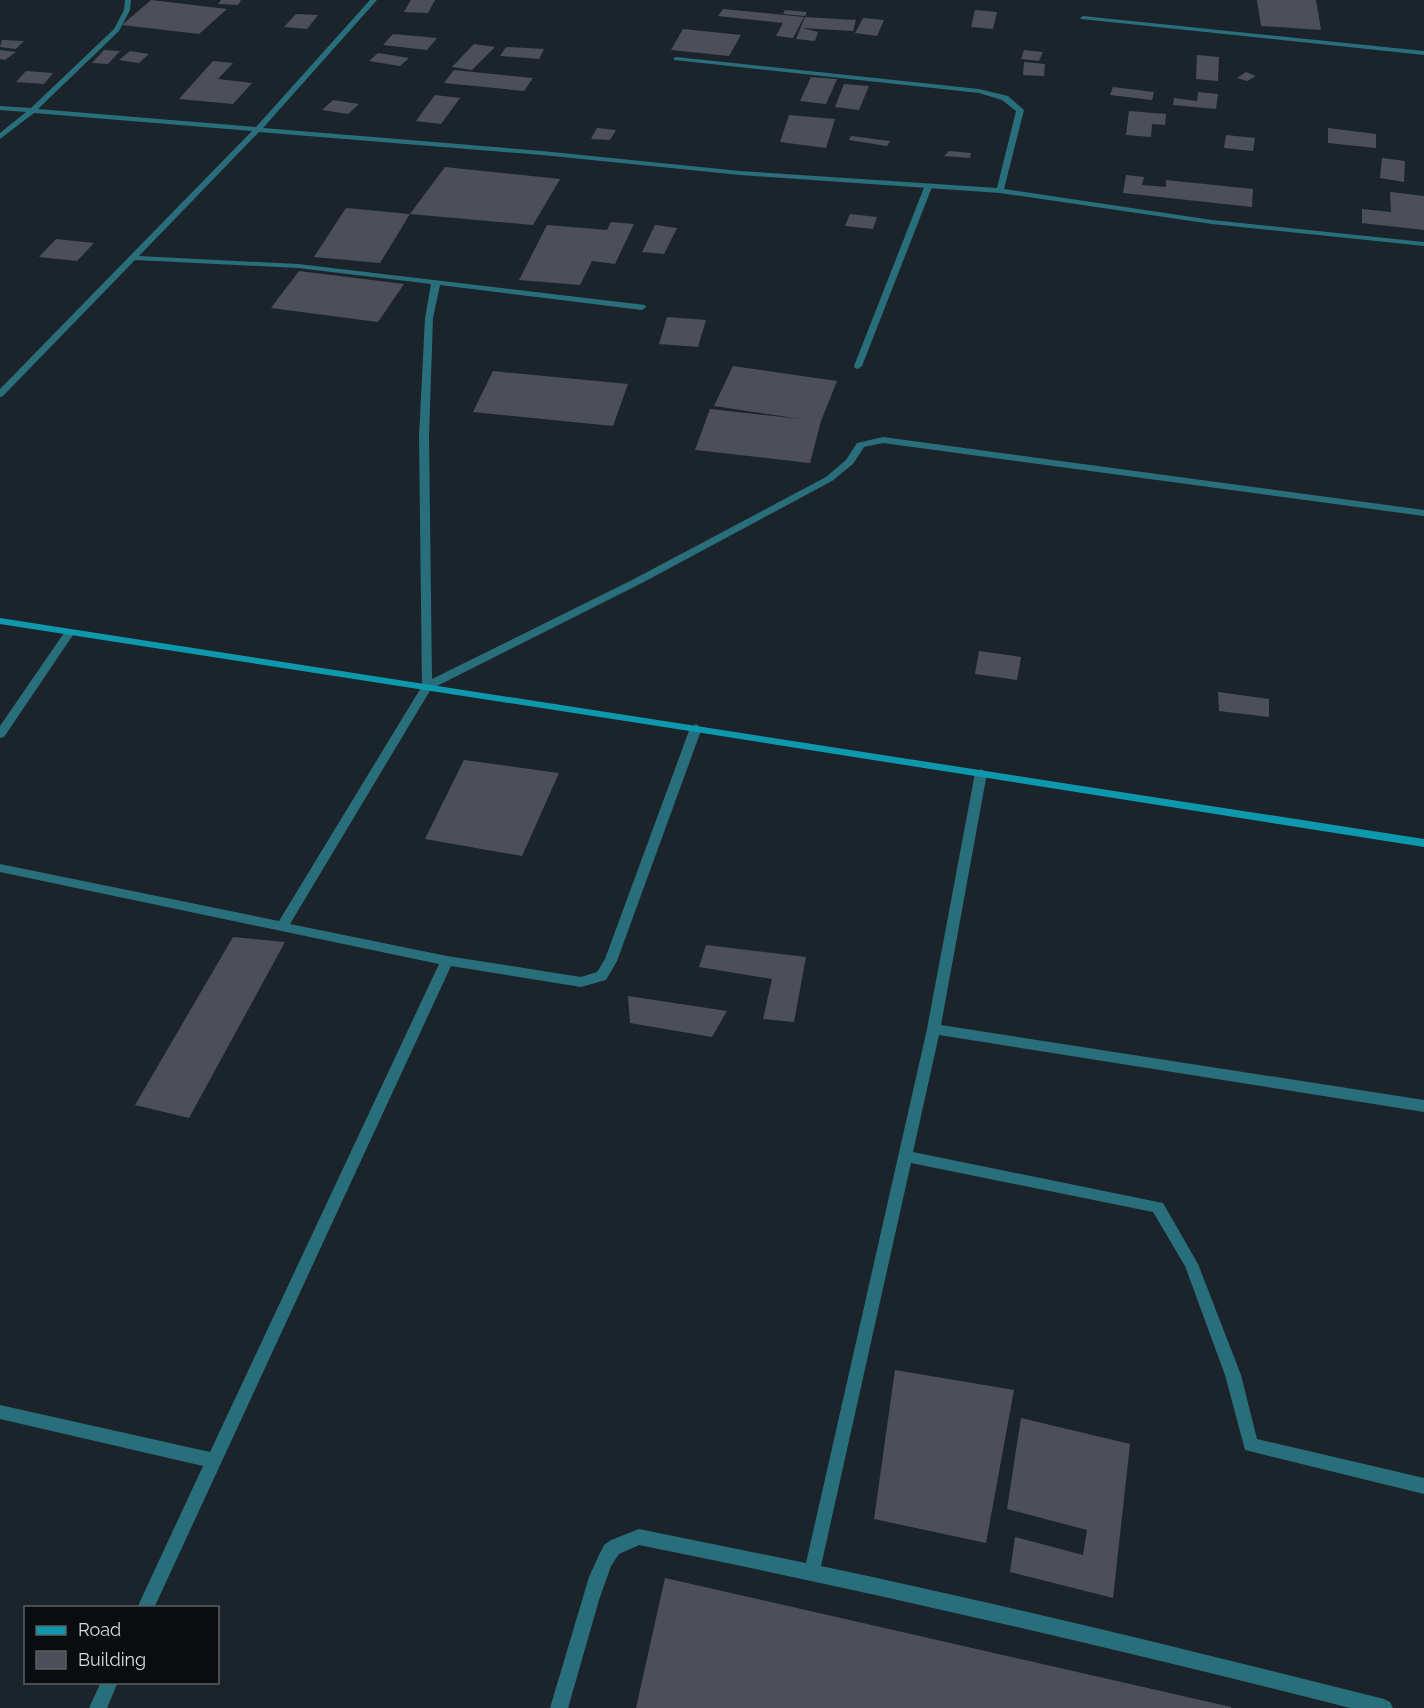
<svg xmlns="http://www.w3.org/2000/svg" width="1424" height="1708" font-family="Raleway,sans-serif">
  <rect width="100%" height="100%" fill="#1c242b"/>
  <g fill="#4c4f59">
    <path d="M151,0L227,9L199,34L122,25Z"/>
    <path d="M221,0H241L238,5L218,4Z"/>
    <path d="M411,0H435L428,13L404,12Z"/>
    <path d="M1257,0H1316L1321,30L1261,26Z"/>
    <path d="M723,9L804,17L793,38L776,36L783,23L718,16Z"/>
    <path d="M785,10L807,12L805,16L783,14Z"/>
    <path d="M975,10L997,12L993,29L971,27Z"/>
    <path d="M296,14L318,15L307,29L284,27Z"/>
    <path d="M805,17L856,20L853,31L802,28L818,32L815,41L796,39Z"/>
    <path d="M863,18L884,20L877,36L855,33Z"/>
    <path d="M683,29L741,35L729,56L671,50Z"/>
    <path d="M393,34L437,38L427,50L383,45Z"/>
    <path d="M2,40L24,41L16,49L0,47Z"/>
    <path d="M474,44L495,47L472,70L452,67Z"/>
    <path d="M506,47L544,49L539,59L500,56Z"/>
    <path d="M0,50L16,52L5,60L0,59Z"/>
    <path d="M104,50L120,51L108,64L92,63Z"/>
    <path d="M1024,50L1043,52L1039,61L1021,59Z"/>
    <path d="M130,51L149,54L139,63L119,60Z"/>
    <path d="M378,53L409,58L400,66L369,61Z"/>
    <path d="M1197,55L1219,57L1218,81L1196,79Z"/>
    <path d="M213,61L233,63L218,79L252,83L233,104L179,99Z"/>
    <path d="M1024,62L1045,64L1044,76L1023,75Z"/>
    <path d="M454,70L533,78L524,91L444,83Z"/>
    <path d="M26,71L53,73L44,84L16,82Z"/>
    <path d="M1246,72L1256,76L1247,81L1237,78Z"/>
    <path d="M811,77L837,79L826,104L800,101Z"/>
    <path d="M844,84L869,86L859,110L835,107Z"/>
    <path d="M1113,87L1154,92L1152,100L1110,95Z"/>
    <path d="M1198,92L1218,94L1216,109L1173,105L1174,98L1197,101Z"/>
    <path d="M435,95L460,98L441,124L416,121Z"/>
    <path d="M333,100L359,104L348,114L322,110Z"/>
    <path d="M1129,111L1166,114L1165,125L1152,124L1151,137L1126,135Z"/>
    <path d="M789,115L835,119L826,148L780,142Z"/>
    <path d="M597,128L616,130L610,140L591,139Z"/>
    <path d="M1328,128L1376,134V148L1328,143Z"/>
    <path d="M1226,135L1255,138L1253,151L1224,148Z"/>
    <path d="M851,136L890,141L887,146L849,140Z"/>
    <path d="M949,151L971,153L970,158L944,156Z"/>
    <path d="M1382,158L1405,161L1404,182L1380,178Z"/>
    <path d="M445,167L560,179L533,225L410,214Z"/>
    <path d="M1126,175L1144,177L1142,185L1166,187V180L1253,189L1252,207L1123,193Z"/>
    <path d="M1390,192L1424,196V230L1362,223V209L1391,212Z"/>
    <path d="M346,208L410,214L380,263L314,257Z"/>
    <path d="M850,214L877,217L873,229L845,226Z"/>
    <path d="M611,222L634,224L615,264L592,261L580,285L519,280L547,225L607,230Z"/>
    <path d="M655,225L677,228L664,254L642,252Z"/>
    <path d="M56,239L94,243L77,261L39,257Z"/>
    <path d="M299,271L404,284L378,322L271,308Z"/>
    <path d="M667,317L706,320L698,347L659,344Z"/>
    <path d="M733,366L837,381L821,421L810,463L695,450L710,409L801,419L714,406Z"/>
    <path d="M493,371L628,384L613,426L473,412Z"/>
    <path d="M979,651L1021,657L1017,680L975,674Z"/>
    <path d="M1218,692L1269,699V717L1219,711Z"/>
    <path d="M464,760L559,773L522,856L425,839Z"/>
    <path d="M233,937L285,942L189,1118L135,1105Z"/>
    <path d="M706,945L806,957L794,1022L763,1019L772,979L699,967Z"/>
    <path d="M628,996L727,1011L712,1037L630,1023Z"/>
    <path d="M895,1370L1014,1390L986,1543L874,1519Z"/>
    <path d="M1021,1418L1130,1444L1113,1598L1010,1572L1015,1537L1083,1555L1087,1530L1007,1509Z"/>
    <path d="M665,1578L1231,1707V1708H636Z"/>
  </g>
  <g fill="none" stroke-linecap="round" stroke-linejoin="round">
    <path fill="#296e7b" fill-rule="evenodd" d="M925,185L932,187L862,366L858,369L855,368L854,366Z"/>
    <g fill="#296e7b" fill-rule="evenodd">
      <path d="M125,0H131L130,10L119,31L38,109L256,127L370,0H377L263,128L542,151L740,171L997,188L1016,111L1002,100L979,93L674,60V58L676,57L979,89L1008,96L1024,110L1004,189L1212,220L1424,242V246L1212,224L1000,193L740,175L542,155L259,132L139,256L298,264L645,305L646,307L642,310L440,285L433,318L429,436L432,679L634,579L826,477L846,460L857,443L883,437L1424,510V516L883,443L864,447L853,464L832,481L642,583L431,689L290,924L447,956L581,977L597,972L605,959L690,728L696,724L702,728L617,961L606,980L581,987L451,966L154,1608H137L203,1466L0,1419V1405L210,1452L439,964L0,872V864L279,921L422,686L419,436L425,318L431,284L298,268L135,260L3,396L0,397V389L252,131L34,113L0,139V133L26,112L0,110V106L31,108L114,29L124,10Z"/>
      <path d="M1083,16L1424,51V55L1081,19L1080,18Z"/>
      <path d="M70,629L75,632L4,737L0,738V726L66,630Z"/>
      <path d="M981,769L987,773L941,1025L1424,1100V1112L939,1035L913,1152L1163,1203L1198,1264L1241,1375L1257,1439L1424,1478V1494L1245,1450L1225,1375L1185,1266L1153,1212L911,1163L821,1566C1010,1606 1197,1652 1384,1699L1390,1702L1393,1708H1350C1114,1648 877,1593 639,1545L619,1554L611,1566L599,1600L568,1708H550L589,1577L599,1555L604,1545L611,1540L639,1529L806,1563L927,1029L975,773Z"/>
      <path d="M101,1682H118L107,1708H89Z"/>
    </g>
    <path fill="#0d98ae" fill-rule="evenodd" d="M0,618L1424,839V847L696,732L0,624Z"/>
  </g>
  <rect x="24" y="1606" width="195" height="78" fill="#090d10" stroke="#5b6063" stroke-width="1.5"/>
  <rect x="36" y="1626" width="30" height="9" fill="#0d98ae" stroke="#5b6063" stroke-width="1.5"/>
  <text x="78" y="1636" font-size="18" fill="#d7dce0">Road</text>
  <rect x="36" y="1651" width="30" height="18" fill="#4c4f59" stroke="#5b6063" stroke-width="1.5"/>
  <text x="78" y="1666" font-size="18" fill="#d7dce0">Building</text>
</svg>
